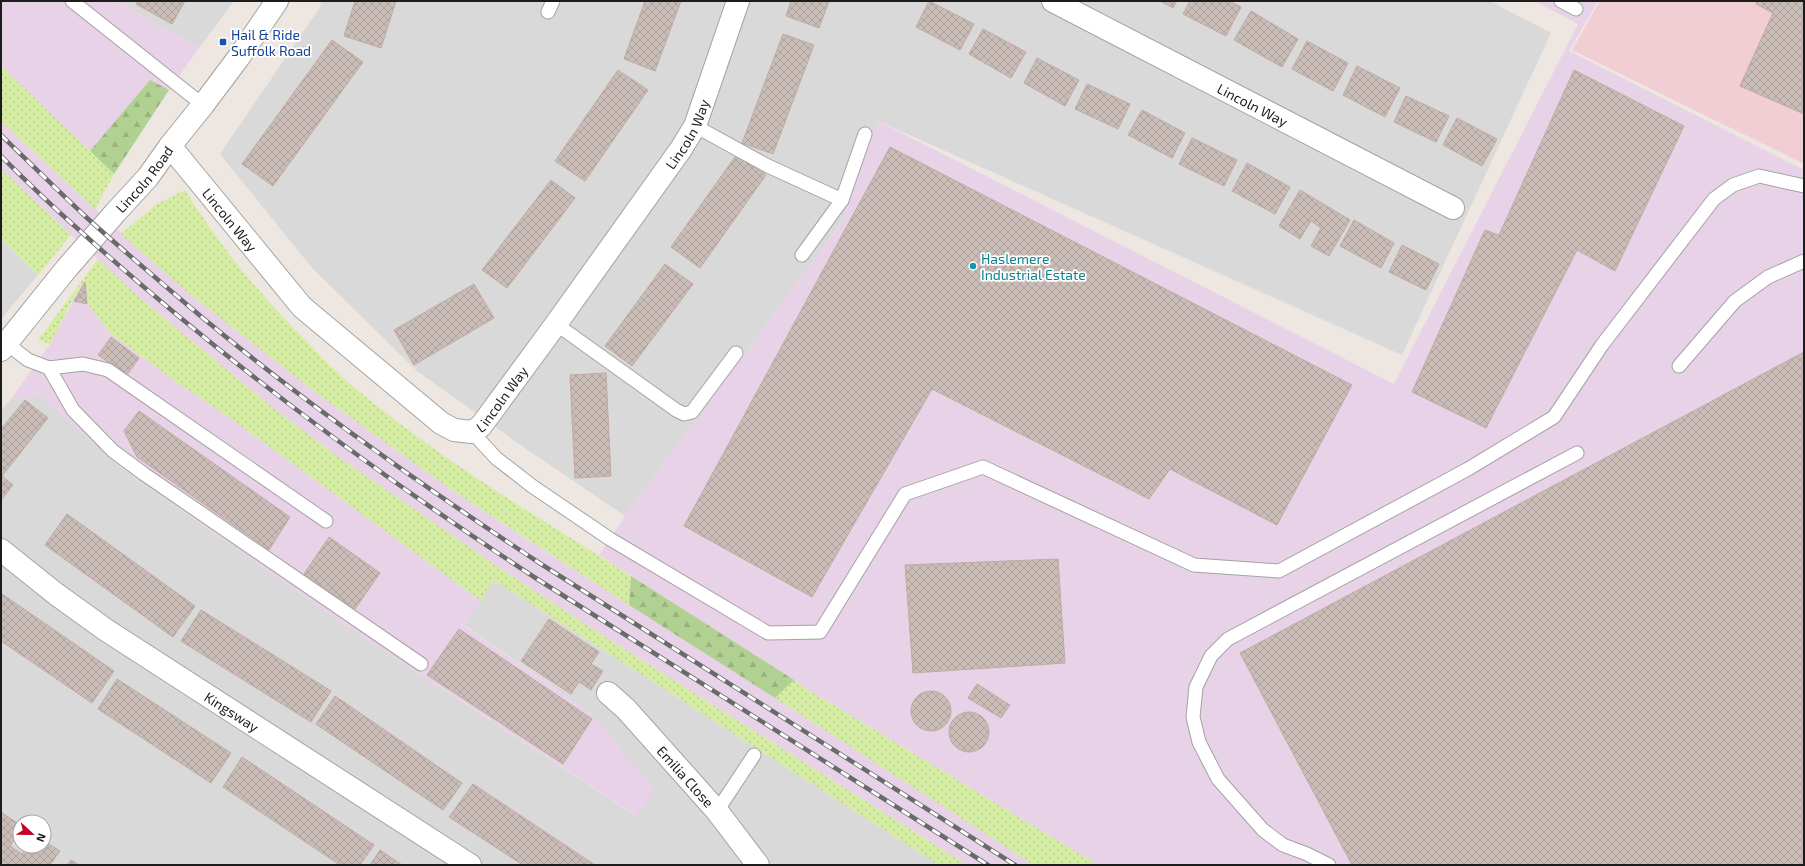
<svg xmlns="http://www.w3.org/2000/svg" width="1805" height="866" font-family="'Exo 2',sans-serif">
  <defs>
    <pattern id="grass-dots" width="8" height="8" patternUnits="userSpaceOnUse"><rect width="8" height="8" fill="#d5eda3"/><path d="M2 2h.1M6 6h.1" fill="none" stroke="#b6cb8c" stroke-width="1.8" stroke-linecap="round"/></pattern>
    <pattern id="forest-firs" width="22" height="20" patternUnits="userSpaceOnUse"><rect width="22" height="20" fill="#b1d193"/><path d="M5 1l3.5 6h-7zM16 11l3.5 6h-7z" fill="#98b37e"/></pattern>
    <pattern id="building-cross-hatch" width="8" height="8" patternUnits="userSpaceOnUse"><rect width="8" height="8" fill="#cabcb7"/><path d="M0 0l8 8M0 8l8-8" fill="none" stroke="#ada19d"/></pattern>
  </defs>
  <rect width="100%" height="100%" fill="#eee7e1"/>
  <g fill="#dad9d9" fill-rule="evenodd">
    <path d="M117,1H234L199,48Z"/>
    <path d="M322,1H1490L1551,33L1402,355L878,121L841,223L625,516L519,444L417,371L312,268L220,154L318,10Z"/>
    <path d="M1,239L38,275L1,319Z"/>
    <path d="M40,396L127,472L350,629L636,816L594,716L464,625L494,580L939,865H1V410L11,399ZM20,822H44V846H20Z"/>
  </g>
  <path fill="#f1ced4" d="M1600,1H1804V164L1572,50Z"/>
  <g fill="#e8d2e8">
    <path d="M1,1H117L199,48L169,90L150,81L90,151L1,66Z"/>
    <path d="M1535,1H1598L1569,51L1804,170V865H1098L807,689L599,555L625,516L841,223L878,121L1394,384L1578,24Z"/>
    <path d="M1,121L95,209L185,290L315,392L452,490L523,537L886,769L1034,865H967L602,635L501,569L341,459L278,412L141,299L71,235L1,169Z"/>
    <path d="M85,279L88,304L110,333L172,379L233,420L481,601L464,626L594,716L654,790L637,816L350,629L127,472L40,396L11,399L50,344Z"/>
  </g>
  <g fill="url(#grass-dots)">
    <path d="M1,66L114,174L95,209L1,121Z"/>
    <path d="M1,169L71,235L38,275L1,239Z"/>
    <path d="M185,190C221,248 259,294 308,343C318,354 329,365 340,375C428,453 532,513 631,576L629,605L452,490L315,392L185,290L121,234L157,204Z"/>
    <path d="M98,259L141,299L278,412L341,459L420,513L501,569L602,635L967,865H939L494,580L481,601L233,420L172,379L110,333L88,304L85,280L72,301L50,344L38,340Z"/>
    <path d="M794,680L807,689L1098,865H1034L775,698Z"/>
  </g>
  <g fill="url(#forest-firs)">
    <path d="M150,80L169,90L114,174L90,151Z"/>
    <path d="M631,576L794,680L775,698L629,605Z"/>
  </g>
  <g fill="url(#building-cross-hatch)" stroke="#c1aaa2">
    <path d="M138,1H185L172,24L136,4Z"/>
    <path d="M355,1H396L381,48L344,36Z"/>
    <path d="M645,1H681L655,71L624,59Z"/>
    <path d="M791,1H829L819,28L786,16Z"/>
    <path d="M929,1L974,24L960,50L916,27Z"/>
    <path d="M1160,1H1177L1173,8Z"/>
    <path d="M1190,1H1229L1241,7L1226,36L1183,14Z"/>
    <path d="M1757,1H1804V114L1740,86L1773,13L1756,4Z"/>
    <path d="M1251,11L1298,39L1282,67L1234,40Z"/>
    <path d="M983,29L1026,52L1011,78L969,54Z"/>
    <path d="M783,34L814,45L773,154L742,143Z"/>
    <path d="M332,40L363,62L273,186L242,164Z"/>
    <path d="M1307,41L1348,63L1333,91L1292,69Z"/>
    <path d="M1037,58L1079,80L1065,106L1024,83Z"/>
    <path d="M1357,66L1400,88L1385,117L1343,95Z"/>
    <path d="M618,70L648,90L585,181L555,161Z"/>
    <path d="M1574,70L1684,126L1615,271L1577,250L1486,428L1412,392L1485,230L1499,235Z"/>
    <path d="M1087,84L1130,104L1118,129L1075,109Z"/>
    <path d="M1406,96L1449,116L1436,142L1394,122Z"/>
    <path d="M1142,110L1185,133L1172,158L1128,135Z"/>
    <path d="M1457,118L1497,139L1482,166L1443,145Z"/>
    <path d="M1192,138L1237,160L1224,186L1179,164Z"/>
    <path d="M890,147L1352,385L1277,525L1170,469L1149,499L932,389L812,597L684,526Z"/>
    <path d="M737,154L766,175L700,268L671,247Z"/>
    <path d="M1247,163L1290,187L1275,214L1232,191Z"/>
    <path d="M551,180L575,198L507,288L482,270Z"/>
    <path d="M1300,190L1350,220L1329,256L1311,246L1321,228L1311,221L1300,239L1279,226Z"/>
    <path d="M1354,220L1394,243L1381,268L1340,246Z"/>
    <path d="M1402,245L1439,264L1426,290L1389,272Z"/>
    <path d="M665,264L693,284L632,366L605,346Z"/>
    <path d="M85,282L87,304L74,301Z"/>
    <path d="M474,284L494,318L414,365L394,330Z"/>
    <path d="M111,337L139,358L127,375L98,355Z"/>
    <path d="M1804,352V865H1352L1240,653Z"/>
    <path d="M606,373L611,476L575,478L570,375Z"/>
    <path d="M25,400L48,418L2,476L13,485L1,500V429Z"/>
    <path d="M139,411L290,517L269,550L137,457L124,431Z"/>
    <path d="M67,514L195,606L173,637L45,545Z"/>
    <path d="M329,537L380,573L355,609L304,574Z"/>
    <path d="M1058,559L1065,663L913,673L905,565Z"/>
    <path d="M2,594L114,671L92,703L1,641Z"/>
    <path d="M201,610L331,691L311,722L181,641Z"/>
    <path d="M549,619L599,652L591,664L603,671L591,690L579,682L571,694L521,661Z"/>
    <path d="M459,629L592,719L563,764L427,675Z"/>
    <path d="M117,679L231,753L211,783L98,709Z"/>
    <path d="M977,684L1010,705L1001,718L968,698Z"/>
    <circle cx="931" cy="711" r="20"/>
    <path d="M335,696L462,783L443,810L316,724Z"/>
    <circle cx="969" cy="732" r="20"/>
    <path d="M242,757L374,845L360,865H340L223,787Z"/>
    <path d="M473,784L595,865H523L449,817Z"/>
    <path d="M1,812L20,825V831L10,846L22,854L28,846H44V841L60,851L50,865H1Z"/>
    <path d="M380,850L402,865H370Z"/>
    <path d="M71,860L79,865H67Z"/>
  </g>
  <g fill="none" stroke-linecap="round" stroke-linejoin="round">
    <defs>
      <g id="service">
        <path d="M72,1L203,105"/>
        <path d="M1561,1L1576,9"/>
        <path d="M548,12L553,1"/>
        <path d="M695,126L768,166L842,200"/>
        <path d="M802,255L842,200L865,134"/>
        <path d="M556,324L676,410L684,414L692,412L736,353"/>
        <path d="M6,343L28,360L49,368L83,364L108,370L326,521"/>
        <path d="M1679,366L1735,301L1768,277L1804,261"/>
        <path d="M49,368L73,410L113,451L144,474L421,664"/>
        <path d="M472,432L496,458L532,486L610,539L768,633L820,632L905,494L983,467L1194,565L1279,571L1468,469L1554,417L1602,345L1714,199L1733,185L1759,176L1804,186"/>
        <path d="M717,811L754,755"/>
        <path d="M1329,865L1307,854L1283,845L1263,830L1218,779L1199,742L1193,717L1196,687L1211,656L1228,639L1577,453"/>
      </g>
      <g id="minor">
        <path id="s1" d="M1053,1L1453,208"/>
        <path id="s2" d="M170,146L302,307L441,423L454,430L472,432L481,426L556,324L681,149L695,126L738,1"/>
        <path id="s3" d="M1,550L56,594L106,630L470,865"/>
        <path id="s4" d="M608,693L626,709L717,811L758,865"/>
      </g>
      <g id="tertiary">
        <path id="s5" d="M1,350L67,268L115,213L148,177L170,146L203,105L239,57L277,1"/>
      </g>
    </defs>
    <use href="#service" stroke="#a3a3a3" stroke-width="15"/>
    <use href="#minor" stroke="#a3a3a3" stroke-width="24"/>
    <use href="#tertiary" stroke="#a3a3a3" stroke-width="24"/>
    <use href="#service" stroke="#fff" stroke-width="13"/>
    <use href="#minor" stroke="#fff" stroke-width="22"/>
    <use href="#tertiary" stroke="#fff" stroke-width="22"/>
    <defs>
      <g id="rail">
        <path d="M1,135C29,162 57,190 86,217C120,248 156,278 191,308C301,401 421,485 541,564L1015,865"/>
        <path d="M1,156C26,181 52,206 78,229C219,357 374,472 534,577L988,865"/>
      </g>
    </defs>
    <use href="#rail" stroke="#6a6a6a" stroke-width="4.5"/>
    <use href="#rail" stroke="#fff" stroke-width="3" stroke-dasharray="9" stroke-linecap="butt"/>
  </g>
  <rect fill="#1a4fb4" stroke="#fff" stroke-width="1.5" x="219" y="38" width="8" height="8" rx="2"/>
  <circle fill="#0f9aa8" stroke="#fff" stroke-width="1.5" cx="973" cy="266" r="4"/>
  <g text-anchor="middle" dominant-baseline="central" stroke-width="3.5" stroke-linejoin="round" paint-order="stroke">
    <g font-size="14" fill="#164399" stroke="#fff" text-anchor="start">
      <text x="231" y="34">Hail &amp; Ride<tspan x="231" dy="16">Suffolk Road</tspan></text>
    </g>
    <g font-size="14" fill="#1c1c1c" stroke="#fff">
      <text stroke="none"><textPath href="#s1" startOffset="225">Lincoln Way</textPath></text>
      <text stroke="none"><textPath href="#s2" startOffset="791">Lincoln Way</textPath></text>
      <text stroke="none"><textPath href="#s5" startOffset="223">Lincoln Road</textPath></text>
      <text stroke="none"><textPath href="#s2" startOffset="95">Lincoln Way</textPath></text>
      <text stroke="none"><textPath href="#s2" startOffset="467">Lincoln Way</textPath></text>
      <text stroke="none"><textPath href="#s3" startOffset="282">Kingsway</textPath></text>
      <text stroke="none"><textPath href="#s4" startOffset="114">Emilia Close</textPath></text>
    </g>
    <g font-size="14" fill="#0d838f" stroke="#fff" text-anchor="start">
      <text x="981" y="258">Haslemere<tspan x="981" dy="16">Industrial Estate</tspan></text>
    </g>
  </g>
  <rect width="1805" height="866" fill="none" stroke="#1c1c1c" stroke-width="4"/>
  <g transform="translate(32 834) rotate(112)"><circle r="19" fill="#ffffff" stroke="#a4a4a4"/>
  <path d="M0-3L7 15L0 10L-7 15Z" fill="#c80026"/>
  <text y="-6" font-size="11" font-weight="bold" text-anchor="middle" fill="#1c1c1c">N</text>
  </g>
</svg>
